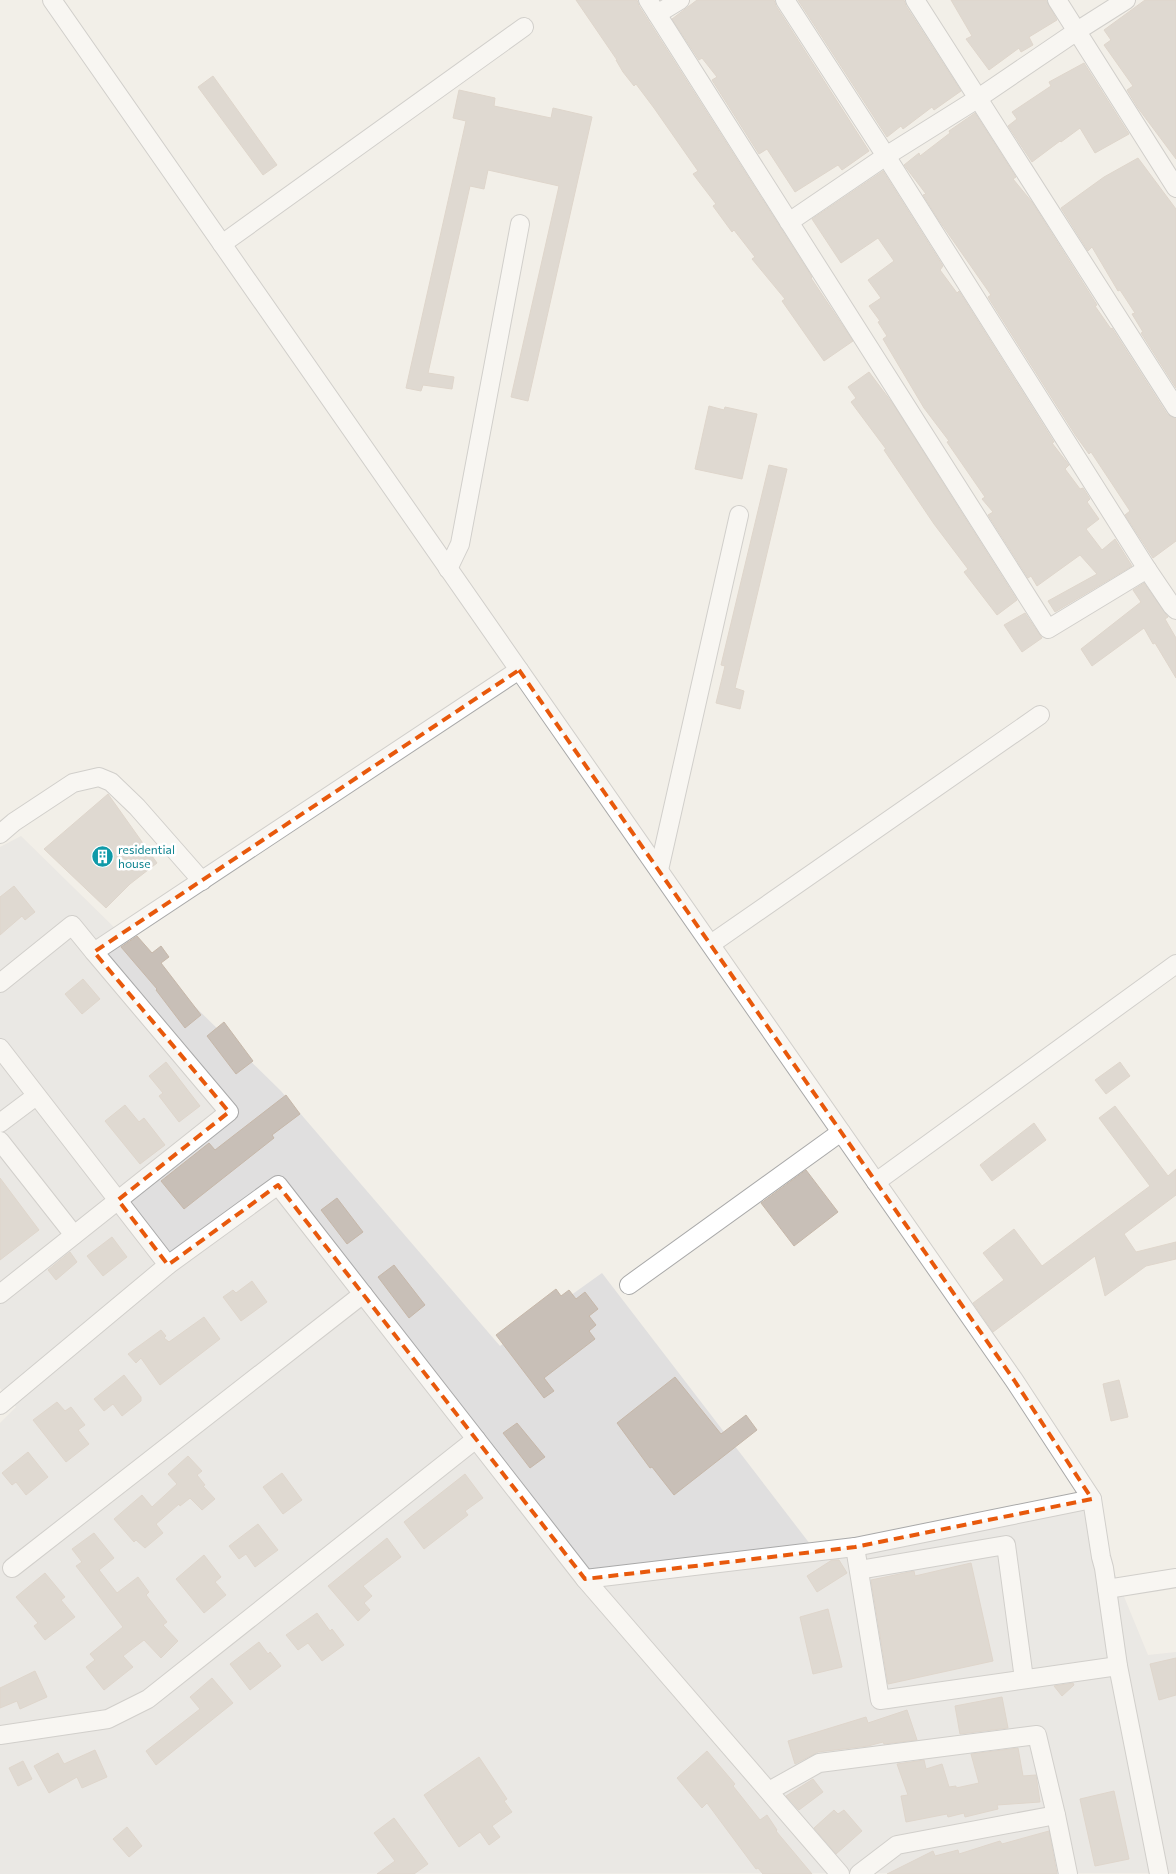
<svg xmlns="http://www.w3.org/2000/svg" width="1176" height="1874" font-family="Commissioner,sans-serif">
  <rect width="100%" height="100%" fill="#f2efe8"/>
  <path fill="#e0dfdf" d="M21,836L281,1091L500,1346L602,1273L820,1557L1086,1504L1148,1655L1176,1652V1873L0,1874V1423L16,1407L0,1388V847Z"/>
  <g fill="#c8bfb7" stroke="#c6b7a9">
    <path d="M576,0H637L639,6L812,277L811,278L853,341L824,361L782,301L785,299L752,259L755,257L734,230L732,232L713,206L716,204L693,174L698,171L654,108L636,84L634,86L623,72L616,60H617Z"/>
    <path d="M697,0H774L776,6L869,151L842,170L838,165L795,192L767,149L759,154L712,80L717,77L702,58L699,60L672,19Z"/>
    <path d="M798,0H904L906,6L961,91L934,110L932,107L903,129L901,126L887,137Z"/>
    <path d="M951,0H1046L1057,20L1029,37L1033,45L1021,52L1019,48L989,70L966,39L972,36Z"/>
    <path d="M1145,0H1176V159L1138,108L1127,90L1133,86L1104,45L1111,40L1104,30Z"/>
    <path d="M1084,63L1129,134L1095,153L1080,128L1061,142L1060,141L1032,162L1008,126L1017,119L1012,112L1051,86L1049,82Z"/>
    <path d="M213,76L277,165L263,175L198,87Z"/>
    <path d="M459,90L495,98L494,106L551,118L553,108L592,117L528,401L511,397L559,186L488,170L484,189L470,186L428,373L454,377L452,389L423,385L421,391L406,388L466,121L453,118Z"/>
    <path d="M975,113L1016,177L1013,179L1032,202L1097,305L1095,306L1111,329L1112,328L1167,414L1176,419V541L1153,558L1125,515L1130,511L1091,452L1089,454L1076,436L988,297L991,295L938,219L923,195L926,194L904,165L919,153L920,156L950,133L949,131Z"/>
    <path d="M1138,158L1176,209V388L1141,333L1143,332L1132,314L1135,313L1120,290L1118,291L1092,247L1088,251L1061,208L1104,177Z"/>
    <path d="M883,171L943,266L940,270L957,293L959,291L1054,442L1052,443L1069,465L1065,469L1080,489L1083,488L1090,499L1087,502L1099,519L1086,529L1102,550L1115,539L1132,566L1055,612L1048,601L1097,574L1080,555L1037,586L1031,576L1028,578L988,515L993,512L982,499L985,497L947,442L949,441L924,408L883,339L887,336L878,322L880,321L869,306L881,298L868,280L894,261L878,238L841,263L812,219Z"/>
    <path d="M869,372L893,404L1017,600L997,615L964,572L968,569L934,524L884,450L886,449L851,402L856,398L848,387Z"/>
    <path d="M709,406L724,410L725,407L757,414L742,479L695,469Z"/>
    <path d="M769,465L787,469L735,688L744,691L740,709L716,703L725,666L721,665Z"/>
    <path d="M1144,583L1168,617L1165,619L1176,638V678L1155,643L1153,644L1144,628L1092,666L1081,649L1141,602L1133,590Z"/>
    <path d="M1025,613L1042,638L1022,652L1004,625Z"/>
    <path d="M108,794L157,863L130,884L106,908L44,849Z"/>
    <path d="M14,886L35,912L25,920L22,916L0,935V897Z"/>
    <path d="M137,936L152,953L161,946L169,957L161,963L201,1015L185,1028L156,990L157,989L121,947Z"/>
    <path d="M83,979L100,999L82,1014L65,994Z"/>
    <path d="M224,1022L253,1061L236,1074L207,1036Z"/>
    <path d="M166,1062L200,1106L179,1122L159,1096L163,1093L149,1076Z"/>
    <path d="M1120,1062L1130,1076L1106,1094L1095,1080Z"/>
    <path d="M286,1095L300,1114L272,1135L274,1138L184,1209L161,1181L209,1143L215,1150Z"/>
    <path d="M125,1105L139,1122L144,1118L165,1145L140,1164L105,1121Z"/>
    <path d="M1115,1106L1168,1176L1176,1169V1195L1124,1234L1136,1252L1176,1242V1259L1146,1266L1105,1296L1095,1256L993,1332L973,1303L1004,1280L983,1253L1014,1229L1042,1266L1150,1186L1099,1118Z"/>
    <path d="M1034,1123L1046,1140L992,1181L980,1165Z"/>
    <path d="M806,1170L838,1212L794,1246L761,1203Z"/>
    <path d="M0,1178L39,1230L0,1260Z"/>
    <path d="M337,1198L363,1232L347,1244L321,1210Z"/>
    <path d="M112,1237L127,1257L103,1276L87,1256Z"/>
    <path d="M70,1252L77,1262L56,1280L48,1270Z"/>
    <path d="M394,1265L425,1305L409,1318L378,1277Z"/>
    <path d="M252,1281L267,1302L241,1321L223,1297L233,1290L236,1293Z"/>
    <path d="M556,1289L561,1296L569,1290L576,1299L585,1292L598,1309L589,1316L596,1325L589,1331L595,1339L544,1378L554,1391L544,1398L496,1335Z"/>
    <path d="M204,1317L220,1339L160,1385L141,1358L136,1363L128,1354L161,1330L166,1336L164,1338L169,1342Z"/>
    <path d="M124,1375L141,1397V1401L122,1416L113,1404L104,1411L94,1399Z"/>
    <path d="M675,1377L721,1434L746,1415L757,1430L674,1495L652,1467L650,1468L617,1423Z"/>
    <path d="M1119,1380L1128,1417L1111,1421L1103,1384Z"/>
    <path d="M57,1402L65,1411L71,1407L85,1425L78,1430L89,1444L66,1462L33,1420Z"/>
    <path d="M517,1423L545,1457L530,1468L503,1433Z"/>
    <path d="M28,1452L48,1477L26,1495L16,1482L12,1485L2,1473Z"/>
    <path d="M188,1456L202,1471L197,1475L205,1485L203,1486L215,1499L202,1510L190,1498L180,1506L179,1504L156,1524L163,1533L145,1548L136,1540L134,1542L114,1519L142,1495L152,1507L177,1484L168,1474Z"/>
    <path d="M282,1473L302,1500L283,1514L263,1487Z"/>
    <path d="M465,1474L483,1498L465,1511L468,1515L424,1549L404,1522Z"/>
    <path d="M258,1524L278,1550L255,1567L246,1554L239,1559L229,1546Z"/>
    <path d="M94,1533L114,1558L99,1570L117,1593L138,1577L149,1592L146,1595L167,1622L163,1625L178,1641L161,1658L144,1640L123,1656L133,1667L104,1690L86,1667L95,1660L90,1654L123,1627L76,1566L82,1562L72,1549Z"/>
    <path d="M387,1538L401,1557L363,1586L372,1596L364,1603L370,1610L358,1621L328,1586Z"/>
    <path d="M204,1555L221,1577L215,1582L226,1595L204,1613L176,1579Z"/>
    <path d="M832,1560H839L847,1573L817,1592L807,1576Z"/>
    <path d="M971,1563L993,1661L888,1684L871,1580L914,1571L915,1576Z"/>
    <path d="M45,1573L65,1597L61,1600L75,1617L45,1640L34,1626L38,1623L16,1597Z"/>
    <path d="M828,1609L842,1667L813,1674L800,1617Z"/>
    <path d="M317,1613L330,1631L332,1629L344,1645L322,1661L308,1643L298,1650L286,1635Z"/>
    <path d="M259,1642L268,1654L270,1652L281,1666L250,1690L230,1664Z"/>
    <path d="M1176,1658V1695L1159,1700L1150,1664Z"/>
    <path d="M35,1671L47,1697L20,1709L17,1701L0,1708V1688Z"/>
    <path d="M212,1678L233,1703L156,1765L146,1751L200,1709L190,1697Z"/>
    <path d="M1073,1683L1074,1685L1062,1696L1054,1686Z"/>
    <path d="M1002,1697L1008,1728L960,1734L955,1706Z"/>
    <path d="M907,1710L917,1740L884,1744L883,1742L868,1746L818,1752L795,1764L788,1741L866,1717L868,1723Z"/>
    <path d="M1018,1748L1023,1776L1036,1775L1040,1802L997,1805L998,1809L965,1817L964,1813L948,1817L947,1814L906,1822L901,1796L908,1795L897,1764L924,1760L926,1769L942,1764L949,1787L956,1786V1788L979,1783L971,1754Z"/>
    <path d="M95,1750L107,1777L82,1788L77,1777L49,1793L34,1766L58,1753L64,1764Z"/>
    <path d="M707,1751L735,1784L733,1786L760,1820L767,1815L777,1830L776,1831L812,1874H763L758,1868L756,1869L707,1803L702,1808L677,1778Z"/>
    <path d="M479,1757L507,1799L504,1801L512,1812L492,1826L500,1837L489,1845L480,1832L459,1847L424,1795Z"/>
    <path d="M23,1761L32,1779L18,1786L9,1768Z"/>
    <path d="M813,1779L823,1792L799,1810L786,1796Z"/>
    <path d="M1114,1791L1129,1859L1095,1866L1080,1799Z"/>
    <path d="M834,1810L838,1814L844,1810L862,1831L836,1854L814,1828Z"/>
    <path d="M394,1818L428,1864L414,1874H377L395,1861L374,1833Z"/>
    <path d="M127,1827L142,1846L129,1857L113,1839Z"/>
    <path d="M1049,1831L1057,1874H887L933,1851L935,1856L958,1850L959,1854L1000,1841L1002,1844Z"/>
  </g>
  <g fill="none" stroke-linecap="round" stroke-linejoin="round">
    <defs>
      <g id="minor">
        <path d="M648,0L1048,629L1147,569"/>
        <path d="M785,0L886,156L1147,569L1172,606L1176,610"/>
        <path d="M915,0L1176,408"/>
        <path d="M1057,0L1176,188"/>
        <path d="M657,14L680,0"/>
        <path d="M789,222L886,156L977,99L1077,31L1126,0"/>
        <path d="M222,244L524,27"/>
        <path d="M448,569L460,544L520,224"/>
        <path d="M0,834L14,822L73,783L99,777L111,782L137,807L202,881"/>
        <path d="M659,870L739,515"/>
        <path d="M711,944L1040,715"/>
        <path d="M0,983L72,925L94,952"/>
        <path d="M0,1048L168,1265L278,1185L585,1579L855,1547L1092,1499L1014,1380L52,0"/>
        <path d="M0,1123L36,1096"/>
        <path d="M0,1141L74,1235"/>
        <path d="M876,1182L1176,964"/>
        <path d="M629,1285L841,1132"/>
        <path d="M0,1294L229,1112L94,952L519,670"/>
        <path d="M0,1405L168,1265"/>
        <path d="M1092,1499L1101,1557L1104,1568L1118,1666L1159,1874"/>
        <path d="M855,1547L880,1700L1118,1666"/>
        <path d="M12,1568L363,1294"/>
        <path d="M859,1570L1006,1545L1024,1679"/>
        <path d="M585,1579L840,1874"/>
        <path d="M1107,1589L1176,1578"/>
        <path d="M0,1735L108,1719L148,1699L476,1439"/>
        <path d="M769,1791L819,1763L1037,1735L1056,1815L897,1845L859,1874"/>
        <path d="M1056,1815L1068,1874"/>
      </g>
    </defs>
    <use href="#minor" stroke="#a9a9a9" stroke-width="20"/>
    <use href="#minor" stroke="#fff" stroke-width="18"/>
  </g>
  <path d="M0 0H1176V1874H0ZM519,670L1014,1380L1092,1499L855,1547L585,1579L278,1185L168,1265L118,1200L229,1112L94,952Z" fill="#f2efe8" fill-opacity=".55" fill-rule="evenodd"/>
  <path fill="none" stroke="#e8590c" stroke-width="4" stroke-dasharray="10 6" stroke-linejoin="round" d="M519,670L1014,1380L1092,1499L855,1547L585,1579L278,1185L168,1265L118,1200L229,1112L94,952Z"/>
  <defs>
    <symbol id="building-disc" viewBox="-11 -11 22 22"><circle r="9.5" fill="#0f9aa8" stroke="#fff"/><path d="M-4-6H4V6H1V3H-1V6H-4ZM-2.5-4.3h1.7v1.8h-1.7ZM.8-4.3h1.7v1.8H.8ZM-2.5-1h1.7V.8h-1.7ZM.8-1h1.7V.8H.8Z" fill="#fff"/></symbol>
  </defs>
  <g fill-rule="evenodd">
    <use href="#building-disc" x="90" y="844" width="25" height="25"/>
  </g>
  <g text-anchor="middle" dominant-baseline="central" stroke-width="5" stroke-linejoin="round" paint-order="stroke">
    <g font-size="12" fill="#0d838f" stroke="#fff" text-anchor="start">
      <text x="118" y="849">residential<tspan x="118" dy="14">house</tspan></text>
    </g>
  </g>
</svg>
